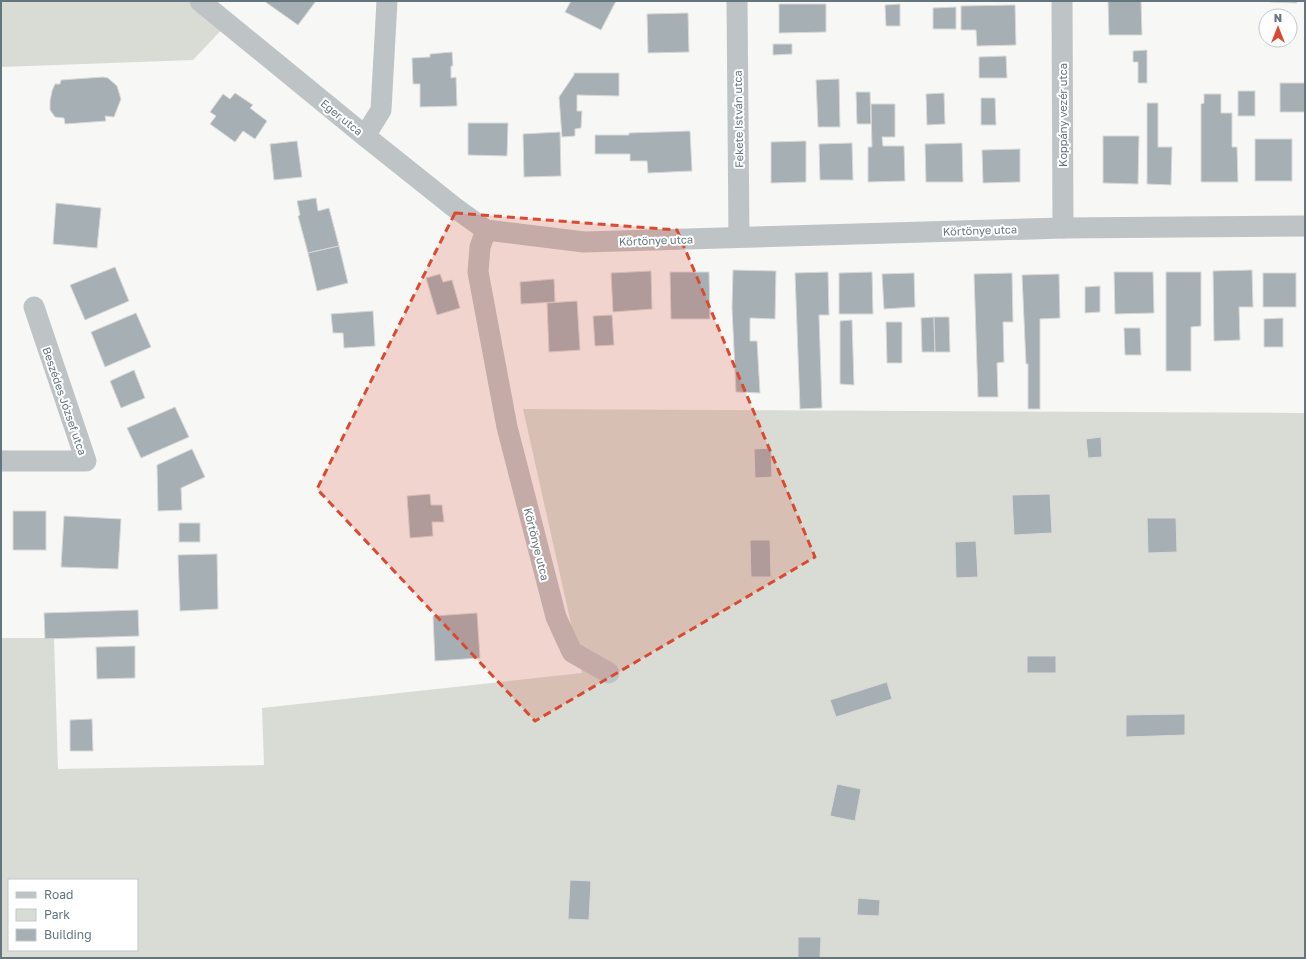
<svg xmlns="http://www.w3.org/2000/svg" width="1306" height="959" font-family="'Golos Text',sans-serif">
  <rect width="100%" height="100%" fill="#f7f7f5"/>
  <g fill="#d8dcd4" fill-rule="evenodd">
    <path d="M1,1H200L228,23L193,60L1,67Z"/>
    <path d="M523,409L1305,413V958H1V638H54L58,769L264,765L262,708L582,673ZM9,880H137V950H9Z"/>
  </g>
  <g fill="#a6afb4" stroke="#d9d9d7">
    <path d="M264,1H316L298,25Z"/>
    <path d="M571,1H616L601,30L565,12Z"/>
    <path d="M1108,1H1141L1142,35H1109Z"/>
    <path d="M1270,1H1297V3L1270,2Z"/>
    <path d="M779,4H826V32L779,33Z"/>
    <path d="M900,4V26H886L885,5Z"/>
    <path d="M1015,5L1016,45L977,46L976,30H961V6Z"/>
    <path d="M956,7V29H933V8Z"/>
    <path d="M688,13L689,52L648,53L647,14Z"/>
    <path d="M773,44H792V54L773,55Z"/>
    <path d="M1147,50V83H1138V62H1133V51Z"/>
    <path d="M452,52L453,66H451V78L456,77L457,106L420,107V84H413L412,58L430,57V54Z"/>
    <path d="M1006,56L1007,78H979V57Z"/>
    <path d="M574,73H619V96L577,95V111H582L581,128L575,129V136L562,137L559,97L574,75Z"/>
    <path d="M103,77L108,78L117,86L121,99L114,117L105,116L106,121L65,124L64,118L55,117L50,110V101L52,91L55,84H60L61,80Z"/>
    <path d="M839,79L840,127H818L816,80Z"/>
    <rect x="1280" y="83" width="25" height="29"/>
    <rect x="1238" y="91" width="17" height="25"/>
    <path d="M856,92H870L871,124H857Z"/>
    <path d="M235,93L253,105L250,108L267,121L255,139L243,131L235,142L210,124L216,116L210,112L223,94L230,99Z"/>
    <path d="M944,93L945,124L927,125L926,94Z"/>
    <path d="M1204,94H1221V113H1232V147H1237L1238,182H1201V104L1204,103Z"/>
    <path d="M981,98H995L996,125H981Z"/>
    <path d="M1147,103H1158V147H1172L1171,185L1147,184Z"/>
    <path d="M871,104H895V137H882L883,146H904L905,181L868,182V147H872Z"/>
    <path d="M468,123H508L507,156L468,155Z"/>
    <path d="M690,131L692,171L648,173L647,161H630V154H595V135H629V133Z"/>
    <path d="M560,132L561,176L524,177L523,134Z"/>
    <path d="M1103,136H1139L1138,184L1103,183Z"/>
    <rect x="1255" y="139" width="37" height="42"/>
    <path d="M297,141L302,177L274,180L270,144Z"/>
    <path d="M806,141V182L771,183V142Z"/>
    <path d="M852,143L853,180H820L819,144Z"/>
    <path d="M962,143L963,182H926L925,144Z"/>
    <path d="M1020,149V182L983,183L982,150Z"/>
    <path d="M316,198L318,211L329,208L339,246L308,253L298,216L300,215L297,201Z"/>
    <path d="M56,203L101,208L97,248L53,244Z"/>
    <path d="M339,246L348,283L317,291L308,253Z"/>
    <path d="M115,267L129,301L85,320L70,285Z"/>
    <path d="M733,270L776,271L775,319L750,318V341H757L760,393L736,392L732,308Z"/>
    <path d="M1252,270L1253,307H1239L1240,340L1214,341L1213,271Z"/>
    <path d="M651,271L652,309L613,312L611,273Z"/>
    <path d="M670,272H709L710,319H671Z"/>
    <path d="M828,272L829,315H819L822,408L800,409L795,273Z"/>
    <path d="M872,272L873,314H839V273Z"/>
    <path d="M1114,272H1153L1154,313L1115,314Z"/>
    <path d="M1166,272H1201V326L1191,327V371H1166Z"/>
    <path d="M914,273L915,307L884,309L882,274Z"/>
    <path d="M1012,273L1013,322H1003L1004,362L997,363L998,397H978L974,274Z"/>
    <rect x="1263" y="273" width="33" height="34"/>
    <path d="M440,274L443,282L452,280L460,308L437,315L426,278Z"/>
    <path d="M1059,274L1060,318L1040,319V409H1028V364H1026L1022,275Z"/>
    <path d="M554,279L555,302L521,304L520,282Z"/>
    <path d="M1100,286V312L1085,313V287Z"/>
    <path d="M577,301L580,350L549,352L547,303Z"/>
    <path d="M373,311L375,346L344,348L343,333H333L331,314Z"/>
    <path d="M136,313L151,347L105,367L91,332Z"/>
    <path d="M612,315L614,345L595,346L593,316Z"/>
    <path d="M934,317L935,352H922L921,318Z"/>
    <path d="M934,317H949L950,352H935Z"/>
    <path d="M1283,318V347H1264V319Z"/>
    <path d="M852,320L854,385L840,384V321Z"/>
    <path d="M886,322H902V363H887Z"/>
    <path d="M1124,328H1140L1141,355H1125Z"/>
    <path d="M134,370L145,398L121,408L110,381Z"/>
    <path d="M175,407L189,437L141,458L127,428Z"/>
    <path d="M1101,437L1102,457L1088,458L1086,439Z"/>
    <path d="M771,448L772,477L755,478L754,449Z"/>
    <path d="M192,449L205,477L181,488L182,510L158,511L157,465Z"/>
    <path d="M430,494L431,505H442L444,522H432L433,536L410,538L407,496Z"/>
    <path d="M1050,494L1052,533L1014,535L1012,495Z"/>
    <rect x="13" y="511" width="33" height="39"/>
    <path d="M64,516L121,519L118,569L61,567Z"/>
    <path d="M1147,518H1176L1177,552L1148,553Z"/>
    <rect x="179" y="523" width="21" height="19"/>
    <path d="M750,540H770L771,577H751Z"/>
    <path d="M976,541L978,577L956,578L955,542Z"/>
    <path d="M217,554L218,609L180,611L178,555Z"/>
    <path d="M138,610L139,636L45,639L44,613Z"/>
    <path d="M477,613L480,658L435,661L433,616Z"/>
    <path d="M135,646V678L97,679L96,647Z"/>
    <rect x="1027" y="656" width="29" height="17"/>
    <path d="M887,682L892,699L836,717L830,700Z"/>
    <path d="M1185,714V735L1126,737V715Z"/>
    <path d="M92,719L93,751H70V720Z"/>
    <path d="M837,784L861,789L855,821L830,816Z"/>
    <path d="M570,880L591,881L589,920L568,919Z"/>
    <path d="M858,898L880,900L879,916L857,915Z"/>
    <path d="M798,937H821L820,958H798Z"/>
  </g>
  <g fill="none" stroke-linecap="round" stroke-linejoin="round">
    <g stroke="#bec3c6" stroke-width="21">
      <path d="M200,1L365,136L454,207L486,230L584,242L1063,228L1305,226"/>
      <path d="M737,1L739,237"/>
      <path d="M1062,1L1063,228"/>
      <path d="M365,136L381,110L387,1"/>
      <path d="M486,230L480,247L478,272L507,427L556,617L572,652L609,673"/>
      <path d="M1,461H86L34,307"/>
    </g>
  </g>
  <path fill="#da4a32" fill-opacity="0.2" stroke="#da4a32" stroke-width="3" stroke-dasharray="8 5" stroke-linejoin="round" d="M455,213L677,230L815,557L535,721L317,489Z"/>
  <g text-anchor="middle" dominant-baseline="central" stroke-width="4" stroke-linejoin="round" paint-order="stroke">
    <g font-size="11" fill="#64757e" stroke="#fff">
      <text transform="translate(1062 115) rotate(-90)">Koppány vezér utca</text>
      <text transform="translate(342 117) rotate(39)">Eger utca</text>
      <text transform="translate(738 119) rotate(-91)">Fekete István utca</text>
      <text transform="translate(980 230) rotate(-2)">Körtönye utca</text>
      <text transform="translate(656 240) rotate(-2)">Körtönye utca</text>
      <text transform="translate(65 401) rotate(71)">Beszédes József utca</text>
      <text transform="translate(537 544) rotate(76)">Körtönye utca</text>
    </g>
  </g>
  <rect width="1306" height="959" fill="none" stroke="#64757e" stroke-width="4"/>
  <rect x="8" y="879" width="130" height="72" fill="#ffffff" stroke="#c1c8cb"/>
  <rect x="16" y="892" width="20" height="6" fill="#bec3c6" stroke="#c1c8cb"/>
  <text x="44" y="899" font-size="12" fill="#64757e">Road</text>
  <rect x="16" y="909" width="20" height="12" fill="#d8dcd4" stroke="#c1c8cb"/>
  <text x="44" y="919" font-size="12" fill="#64757e">Park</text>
  <rect x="16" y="929" width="20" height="12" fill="#a6afb4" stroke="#c1c8cb"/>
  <text x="44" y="939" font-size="12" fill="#64757e">Building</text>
  <g transform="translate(1278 28)"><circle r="19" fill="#ffffff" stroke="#c1c8cb"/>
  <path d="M0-3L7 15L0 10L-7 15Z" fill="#da4a32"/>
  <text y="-6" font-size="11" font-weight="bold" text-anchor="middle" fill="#64757e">N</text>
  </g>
</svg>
